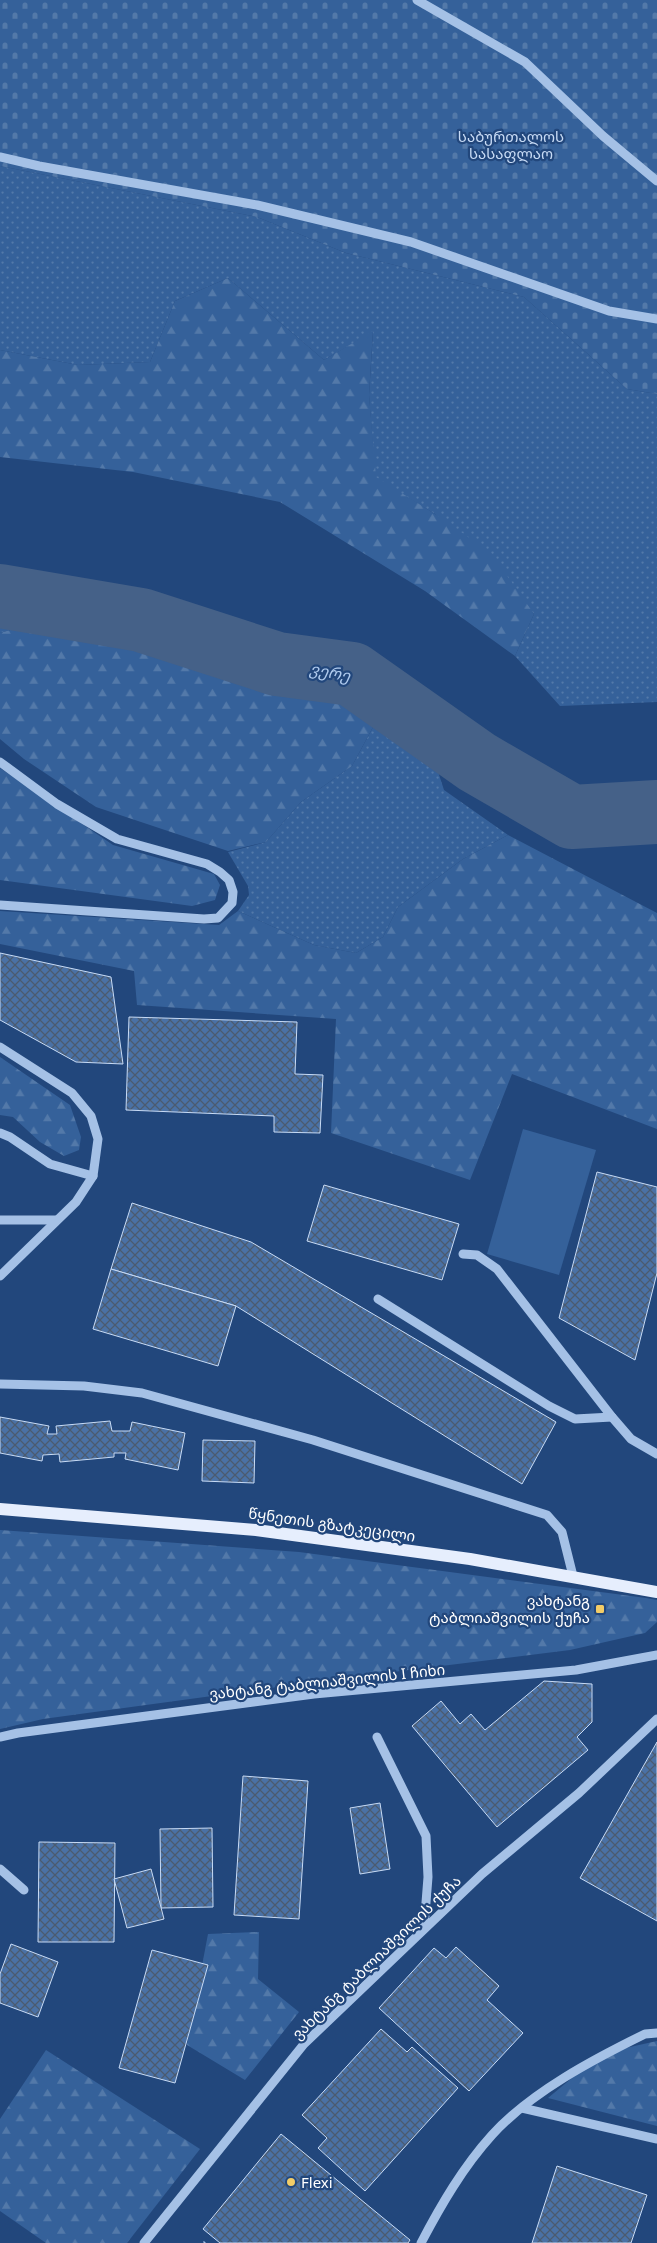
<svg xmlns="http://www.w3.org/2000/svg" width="657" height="2243" font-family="'Noto Sans','Noto Sans Georgian',sans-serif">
  <defs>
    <pattern id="grass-dots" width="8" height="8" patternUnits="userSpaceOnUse" patternTransform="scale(1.25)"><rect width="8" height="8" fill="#35619a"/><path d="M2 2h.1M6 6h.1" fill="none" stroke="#5379a9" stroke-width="1.8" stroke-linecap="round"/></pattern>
    <pattern id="forest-firs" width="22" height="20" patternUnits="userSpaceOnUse" patternTransform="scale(1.25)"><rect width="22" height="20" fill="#35619a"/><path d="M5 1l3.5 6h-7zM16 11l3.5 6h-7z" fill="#5379a9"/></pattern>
    <pattern id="cemetery-stones" width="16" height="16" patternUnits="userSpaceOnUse" patternTransform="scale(1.25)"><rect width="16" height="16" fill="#35619a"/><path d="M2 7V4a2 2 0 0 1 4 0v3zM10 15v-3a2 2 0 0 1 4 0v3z" fill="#5379a9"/></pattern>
    <pattern id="building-cross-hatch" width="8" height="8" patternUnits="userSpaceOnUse" patternTransform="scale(1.25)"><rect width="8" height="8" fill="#4a71a5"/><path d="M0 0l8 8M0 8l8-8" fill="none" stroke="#4b5b70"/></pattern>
  </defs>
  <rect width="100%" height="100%" fill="#22477c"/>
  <g fill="url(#grass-dots)">
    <path d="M0,166L257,217L346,253L524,297L627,389L657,394V702L560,706L515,656L534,614L435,514L375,478L369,395L373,332L324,360L228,278L175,301L150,362L78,365L0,350Z"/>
    <path d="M0,613L61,615L0,633Z"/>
    <path d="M352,691L398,723L427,738L444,790L508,835L463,859L398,907L383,937L356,953L314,945L238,911L249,895L248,886L228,852L266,842L301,802L352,766L379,716Z"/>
  </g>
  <g fill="url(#forest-firs)">
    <path d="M228,278L324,360L373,331L369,395L376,477L435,514L491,553L534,614L515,656L425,591L280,502L133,472L0,457V350L78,365L150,362L175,301Z"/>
    <path d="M61,615L118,630L265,690L352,691L379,716L352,766L301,802L266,842L228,851L96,807L24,759L0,739V633Z"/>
    <path d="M0,768L113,845L214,874L220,885L215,900L192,906L0,880Z"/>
    <path d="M508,835L657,913V1129L512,1074L470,1180L331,1133L336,1019L137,1005L134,971L0,944V911L219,925L238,911L314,945L356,953L383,937L398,907L463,859Z"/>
    <path d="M0,1057L70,1105L81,1137L79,1150L64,1156L40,1142L13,1117L0,1115Z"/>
    <path d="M0,1530L299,1552L646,1598L657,1600V1622L645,1633L570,1650L336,1679L43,1719L0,1729Z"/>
    <path d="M259,1932L258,1979L299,2012L245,2080L187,2045L208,1934Z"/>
    <path d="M657,2041V2126L548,2098L585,2067L621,2049Z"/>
    <path d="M46,2050L200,2149L127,2243H46L0,2211V2119Z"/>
  </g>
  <path fill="url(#cemetery-stones)" d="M0,0H657V394L627,389L524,297L346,253L257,217L0,166Z"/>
  <path fill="#35619a" d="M523,1129L596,1150L559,1275L487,1254Z"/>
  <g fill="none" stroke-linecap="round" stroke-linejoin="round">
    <path stroke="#456188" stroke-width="64" d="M0,596L141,620L277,664L352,674L477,762L572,817L657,812"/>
  </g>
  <g fill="url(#building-cross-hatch)" stroke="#c8dbf5">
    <path d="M0,953L111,977L123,1064L76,1062L0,1020Z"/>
    <path d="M129,1017L297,1022L295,1074L323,1075L320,1133L274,1132V1116L126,1110Z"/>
    <path d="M597,1172L657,1187V1273L635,1360L559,1318Z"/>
    <path d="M324,1185L459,1224L442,1280L307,1241Z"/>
    <path d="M132,1203L251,1242L556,1422L522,1484L236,1306L111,1269Z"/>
    <path d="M111,1269L236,1306L218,1366L93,1329Z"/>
    <path d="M0,1417L49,1426L47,1434H57L56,1426L110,1421L112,1431H130L132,1422L185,1433L178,1470L125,1459L126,1453H114V1457L60,1462L59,1454L43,1455L42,1461L0,1453Z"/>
    <path d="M203,1440L255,1441L254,1483L202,1481Z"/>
    <path d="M544,1681L592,1684V1722L577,1737L588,1750L497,1827L412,1726L441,1701L460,1724L471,1714L485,1730Z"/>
    <path d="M657,1742V1921L580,1878Z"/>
    <path d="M243,1776L308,1781L299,1919L234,1915Z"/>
    <path d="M380,1803L390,1869L360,1874L350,1808Z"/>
    <path d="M212,1828L213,1907L161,1908L160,1829Z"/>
    <path d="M39,1842L115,1843L114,1942H38Z"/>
    <path d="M151,1869L164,1919L127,1928L114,1879Z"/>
    <path d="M11,1944L58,1962L38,2017L0,2003V1974Z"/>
    <path d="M456,1947L499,1986L487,2000L523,2033L469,2091L379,2008L434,1948L446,1958Z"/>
    <path d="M152,1950L208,1965L175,2083L119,2068Z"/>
    <path d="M381,2029L407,2052L412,2047L458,2088L365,2191L318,2148L327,2138L302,2115Z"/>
    <path d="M281,2134L410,2240L408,2243H220L203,2229Z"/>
    <path d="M557,2166L647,2195L631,2243H532Z"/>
  </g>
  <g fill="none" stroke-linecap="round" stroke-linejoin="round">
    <path stroke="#a5c1e6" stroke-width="3" stroke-dasharray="2.5 4" stroke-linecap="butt" d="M204,2243L205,2242"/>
    <g stroke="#a5c1e6" stroke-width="9">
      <path d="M417,0L525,62L603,136L657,181"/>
      <path d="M0,157L39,166L257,205L411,242L609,311L657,319"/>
      <path d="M0,762L57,804L117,839L207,864L220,872L229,880L233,892L232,903L218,918L204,919L0,905"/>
      <path d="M0,1047L72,1093L91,1116L98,1139L93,1176L76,1202L0,1276"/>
      <path d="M0,1133L10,1137L50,1164L93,1176"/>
      <path d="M0,1220H56"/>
      <path d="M463,1254L477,1255L497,1269L612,1417L631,1439L657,1454"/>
      <path d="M378,1299L549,1406L575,1419L612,1417"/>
      <path d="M0,1384L84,1386L142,1393L313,1440L547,1515L562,1532L573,1576"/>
      <path d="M0,1737L18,1733L314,1694L576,1670L657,1655"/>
      <path d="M377,1737L426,1836L428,1877L424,1928"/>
      <path d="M0,1869L24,1890"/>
      <path d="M522,2108L657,2139"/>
      <path d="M144,2243L304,2044L482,1874L579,1793L657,1719"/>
      <path d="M421,2243C441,2205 463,2167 492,2135C531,2092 594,2059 645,2034L657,2033"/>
    </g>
    <path stroke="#e6eefd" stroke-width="12" d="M0,1509L256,1530L470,1559L657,1592"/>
  </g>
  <g fill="#f2cc67" stroke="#22477c" stroke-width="2">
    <rect x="595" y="1604" width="10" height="10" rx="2.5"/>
    <circle cx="291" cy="2182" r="5"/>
  </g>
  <g text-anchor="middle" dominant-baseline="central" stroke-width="4.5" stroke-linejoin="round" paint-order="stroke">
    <g font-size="15" fill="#c8dbf5" stroke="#22477c">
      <text x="511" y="136">საბურთალოს<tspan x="511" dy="17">სასაფლაო</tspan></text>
    </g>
    <g font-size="15" fill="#fff" stroke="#22477c">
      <text transform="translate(332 1524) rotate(8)">წყნეთის გზატკეცილი</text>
      <text transform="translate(327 1681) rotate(-6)">ვახტანგ ტაბლიაშვილის I ჩიხი</text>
      <text transform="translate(376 1957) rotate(-44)">ვახტანგ ტაბლიაშვილის ქუჩა</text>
    </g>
    <g font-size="15" fill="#fff" stroke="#22477c" text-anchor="end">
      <text x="590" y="1600">ვახტანგ<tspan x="590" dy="17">ტაბლიაშვილის ქუჩა</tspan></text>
      <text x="301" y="2182" text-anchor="start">Flexi</text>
    </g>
    <g font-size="16" font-style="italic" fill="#b0cbee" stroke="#22477c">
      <text transform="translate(330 672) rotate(11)">ვერე</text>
    </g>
  </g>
</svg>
